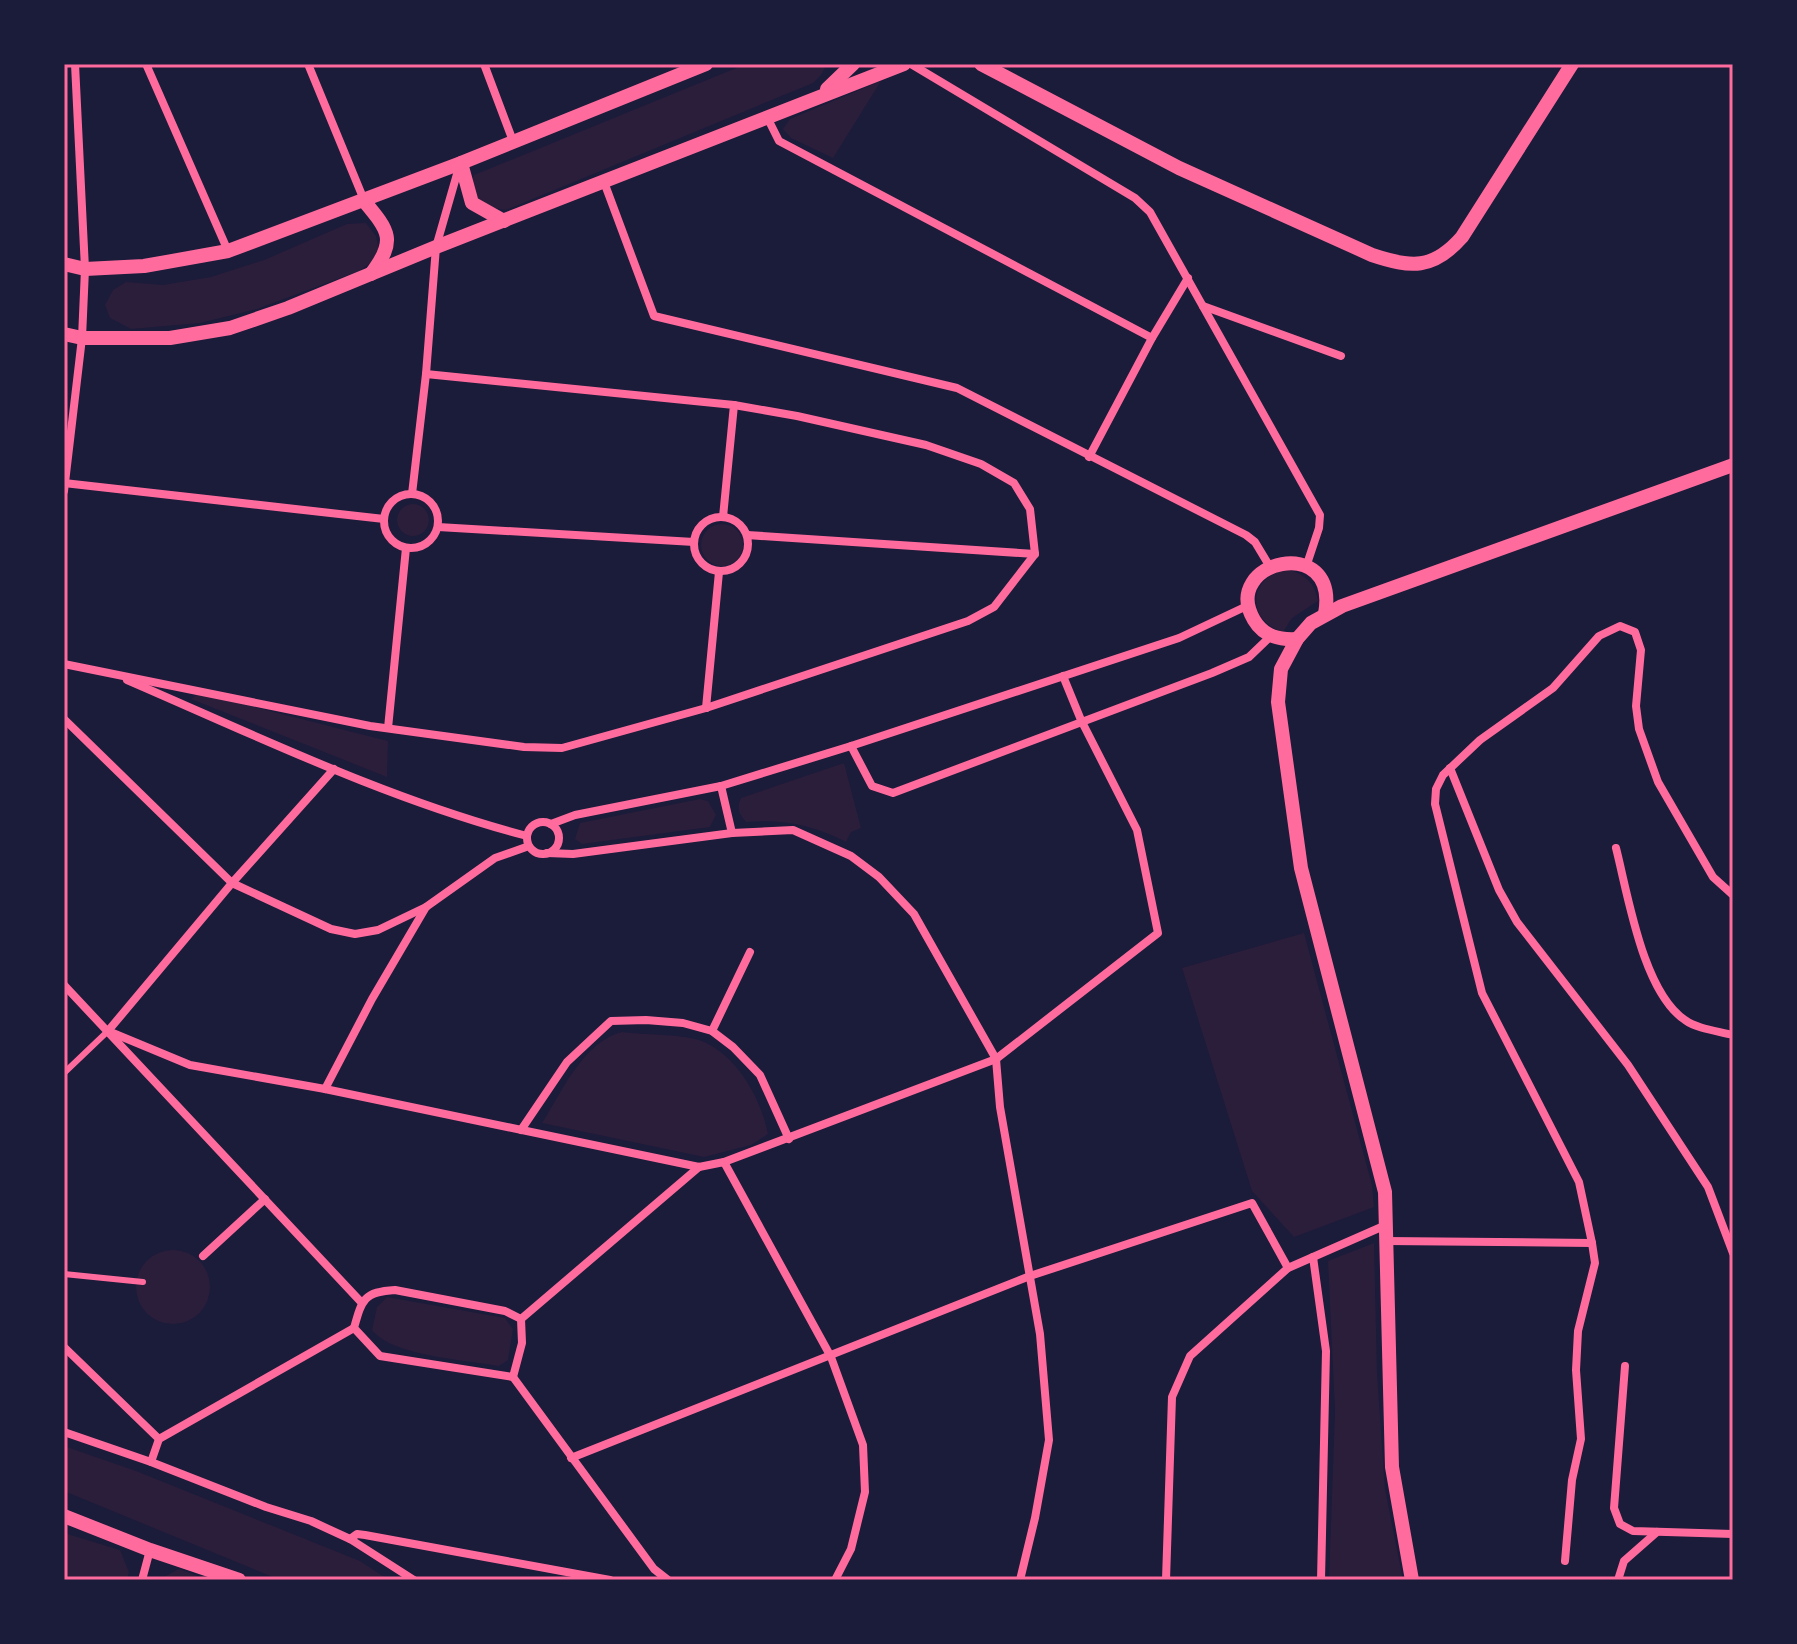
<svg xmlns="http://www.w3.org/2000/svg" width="1797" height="1644" font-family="'PT Sans',sans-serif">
  <rect width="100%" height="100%" fill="#1b1b3a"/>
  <g fill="#2a1e3b">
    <path d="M746,64H827L821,75L813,83L506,210C487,207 479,204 471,186L474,175Z"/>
    <path d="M881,81L833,158L791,138L783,129L790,119Z"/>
    <path d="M366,223L376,236L379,250L372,262L359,271L257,309L200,323L131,329L110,318L105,305L113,290L126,282L163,285L211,277L264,260L347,224Z"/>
    <circle cx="413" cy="520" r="16"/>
    <circle cx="722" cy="545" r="21"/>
    <path d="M1288,570C1305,574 1315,583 1318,601L1292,618L1283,632C1245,620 1248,575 1288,570Z"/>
    <path d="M199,693L388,741L387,777L191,699Z"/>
    <path d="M844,763L861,828L851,832L846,842C814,825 782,819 746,822C739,814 736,808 741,798Z"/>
    <path d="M700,799L708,801L716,815L710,827L582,844L575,839L580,823Z"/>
    <path d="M1304,933L1372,1185L1374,1207L1294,1237L1252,1191L1182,968Z"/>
    <path d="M622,1032C644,1035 679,1034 699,1040C736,1053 761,1098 768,1134L751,1145L704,1157L542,1123C563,1090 583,1042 622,1032Z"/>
    <path d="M1374,1243L1377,1373L1385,1489L1403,1580H1329L1335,1411L1328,1261Z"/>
    <circle cx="173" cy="1287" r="37"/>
    <path d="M387,1297L505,1318L513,1329L508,1360L499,1366C466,1360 392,1356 372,1330L377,1307Z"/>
    <path d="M64,1446L136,1471L360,1561L389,1580H280L64,1491Z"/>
    <path d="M64,1533L120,1550L129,1572L127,1580H64Z"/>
    <path d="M179,1569L208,1580H158Z"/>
  </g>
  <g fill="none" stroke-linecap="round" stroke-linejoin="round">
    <g stroke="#ff6b9d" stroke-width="6">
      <path d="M64,1073L108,1031"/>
      <path d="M64,1274L143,1282"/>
    </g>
    <g stroke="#ff6b9d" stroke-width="8">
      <path d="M146,64L228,251"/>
      <path d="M308,64L364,200"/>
      <path d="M484,64L513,141"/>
      <path d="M911,64L1135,198L1150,212L1320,515L1319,528L1306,567"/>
      <path d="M767,117L779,141L1152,338"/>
      <path d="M604,182L654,316L957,388L1246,535L1255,542L1270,567"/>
      <path d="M1203,306L1341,356"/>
      <path d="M426,374L734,405L723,517"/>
      <path d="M1089,457L1152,338L1188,278"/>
      <path d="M64,483L384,519"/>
      <path d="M64,491L82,338L85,269L75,64"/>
      <circle cx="411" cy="521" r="27"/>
      <path d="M412,494L426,374L436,247L459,167"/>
      <circle cx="721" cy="544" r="27"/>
      <path d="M438,527L694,542"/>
      <path d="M747,535L1035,554"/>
      <path d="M64,664L370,726L524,747L562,748L706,708L968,621L994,607L1035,554L1030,509L1014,483L981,464L926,445L797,416L734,405"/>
      <path d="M127,680C257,736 389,800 527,836"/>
      <path d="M706,708L719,572"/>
      <path d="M64,719L232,883L331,929L355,934L378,930L426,907"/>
      <path d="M388,728L406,548"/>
      <path d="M851,746L872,786L893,793L1212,673L1249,657L1271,636"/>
      <path d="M1450,768L1499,890L1517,922L1628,1065L1708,1187L1733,1253"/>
      <path d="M721,786L732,833"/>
      <circle cx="543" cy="838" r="16"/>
      <path d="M551,824L575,815L721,786L851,746L1179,638L1249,605"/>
      <path d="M1616,848C1628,895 1643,992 1685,1020C1697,1029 1718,1031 1733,1035"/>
      <path d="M547,853L573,854L732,833L793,830L851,856L879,877L914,914L996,1059L1000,1107L1040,1334L1049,1440L1035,1518L1020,1580"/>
      <path d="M64,985L361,1302"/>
      <path d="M108,1031L190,1065L325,1089L699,1167L724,1162L831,1357L863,1445L865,1492L851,1549L835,1580"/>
      <path d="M108,1031L232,883L334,769"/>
      <path d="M712,1031L750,952"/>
      <path d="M325,1089L372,999L426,907L495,858L529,846"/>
      <path d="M521,1130L567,1062L597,1034L611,1021L646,1020L683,1023L712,1031L733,1047L760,1075L789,1139"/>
      <path d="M724,1162L996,1059L1158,933L1137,830L1081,720L1063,676"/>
      <path d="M1386,1241L1592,1243"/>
      <path d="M203,1256L265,1199"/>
      <path d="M1313,1257L1326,1351L1321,1580"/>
      <path d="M395,1290L505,1311L521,1319L522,1343L513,1377L380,1356L354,1328C362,1299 364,1292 395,1290Z"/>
      <path d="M521,1319L699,1167"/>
      <path d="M64,1347L159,1439"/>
      <path d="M1625,1366L1614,1508L1620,1524L1633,1531L1733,1534"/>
      <path d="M513,1377L654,1569L668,1580"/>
      <path d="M64,1432L151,1462L266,1507L311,1521L350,1539L414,1580"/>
      <path d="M571,1458L1030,1276L1252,1203L1288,1268"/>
      <path d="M151,1462L159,1439L354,1328"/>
      <path d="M350,1539L357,1534L365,1535L610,1580"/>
      <path d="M1565,1561L1572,1480L1581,1439L1576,1370L1578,1331L1595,1263L1592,1243L1579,1182L1482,993L1435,804L1436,789L1443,775L1480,740L1553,688L1599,636L1620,626L1635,632L1641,650L1636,706L1639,729L1658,782L1713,877L1733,895"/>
      <path d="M142,1580L150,1550"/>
      <path d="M1166,1580L1172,1397L1190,1356L1288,1268L1386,1225"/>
      <path d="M1618,1580L1624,1561L1657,1532"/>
    </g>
    <g stroke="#ff6b9d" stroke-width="14">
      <path d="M981,64L1179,168L1372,255C1411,268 1433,270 1462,237L1572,64"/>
      <path d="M827,89L853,64"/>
      <path d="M461,163L472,203L504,221"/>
      <path d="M364,201C389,231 397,240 371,274"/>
      <path d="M64,264L85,269L144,266L228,251L461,163L706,64"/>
      <path d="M64,334L82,338H170L230,328L288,308L436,247L904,64"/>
      <path d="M1297,639C1280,640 1264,637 1254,620C1219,561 1340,532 1325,614"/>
      <path d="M64,1516L150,1550L239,1580"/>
      <path d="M1412,1580L1392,1467L1385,1192L1301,868L1278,702L1281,669L1297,639L1311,623L1342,606L1733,465"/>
    </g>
  </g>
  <rect width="1797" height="1644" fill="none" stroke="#1b1b3a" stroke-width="132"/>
  <rect x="66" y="66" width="1665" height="1512" fill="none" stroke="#ff6b9d" stroke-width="3"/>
</svg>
